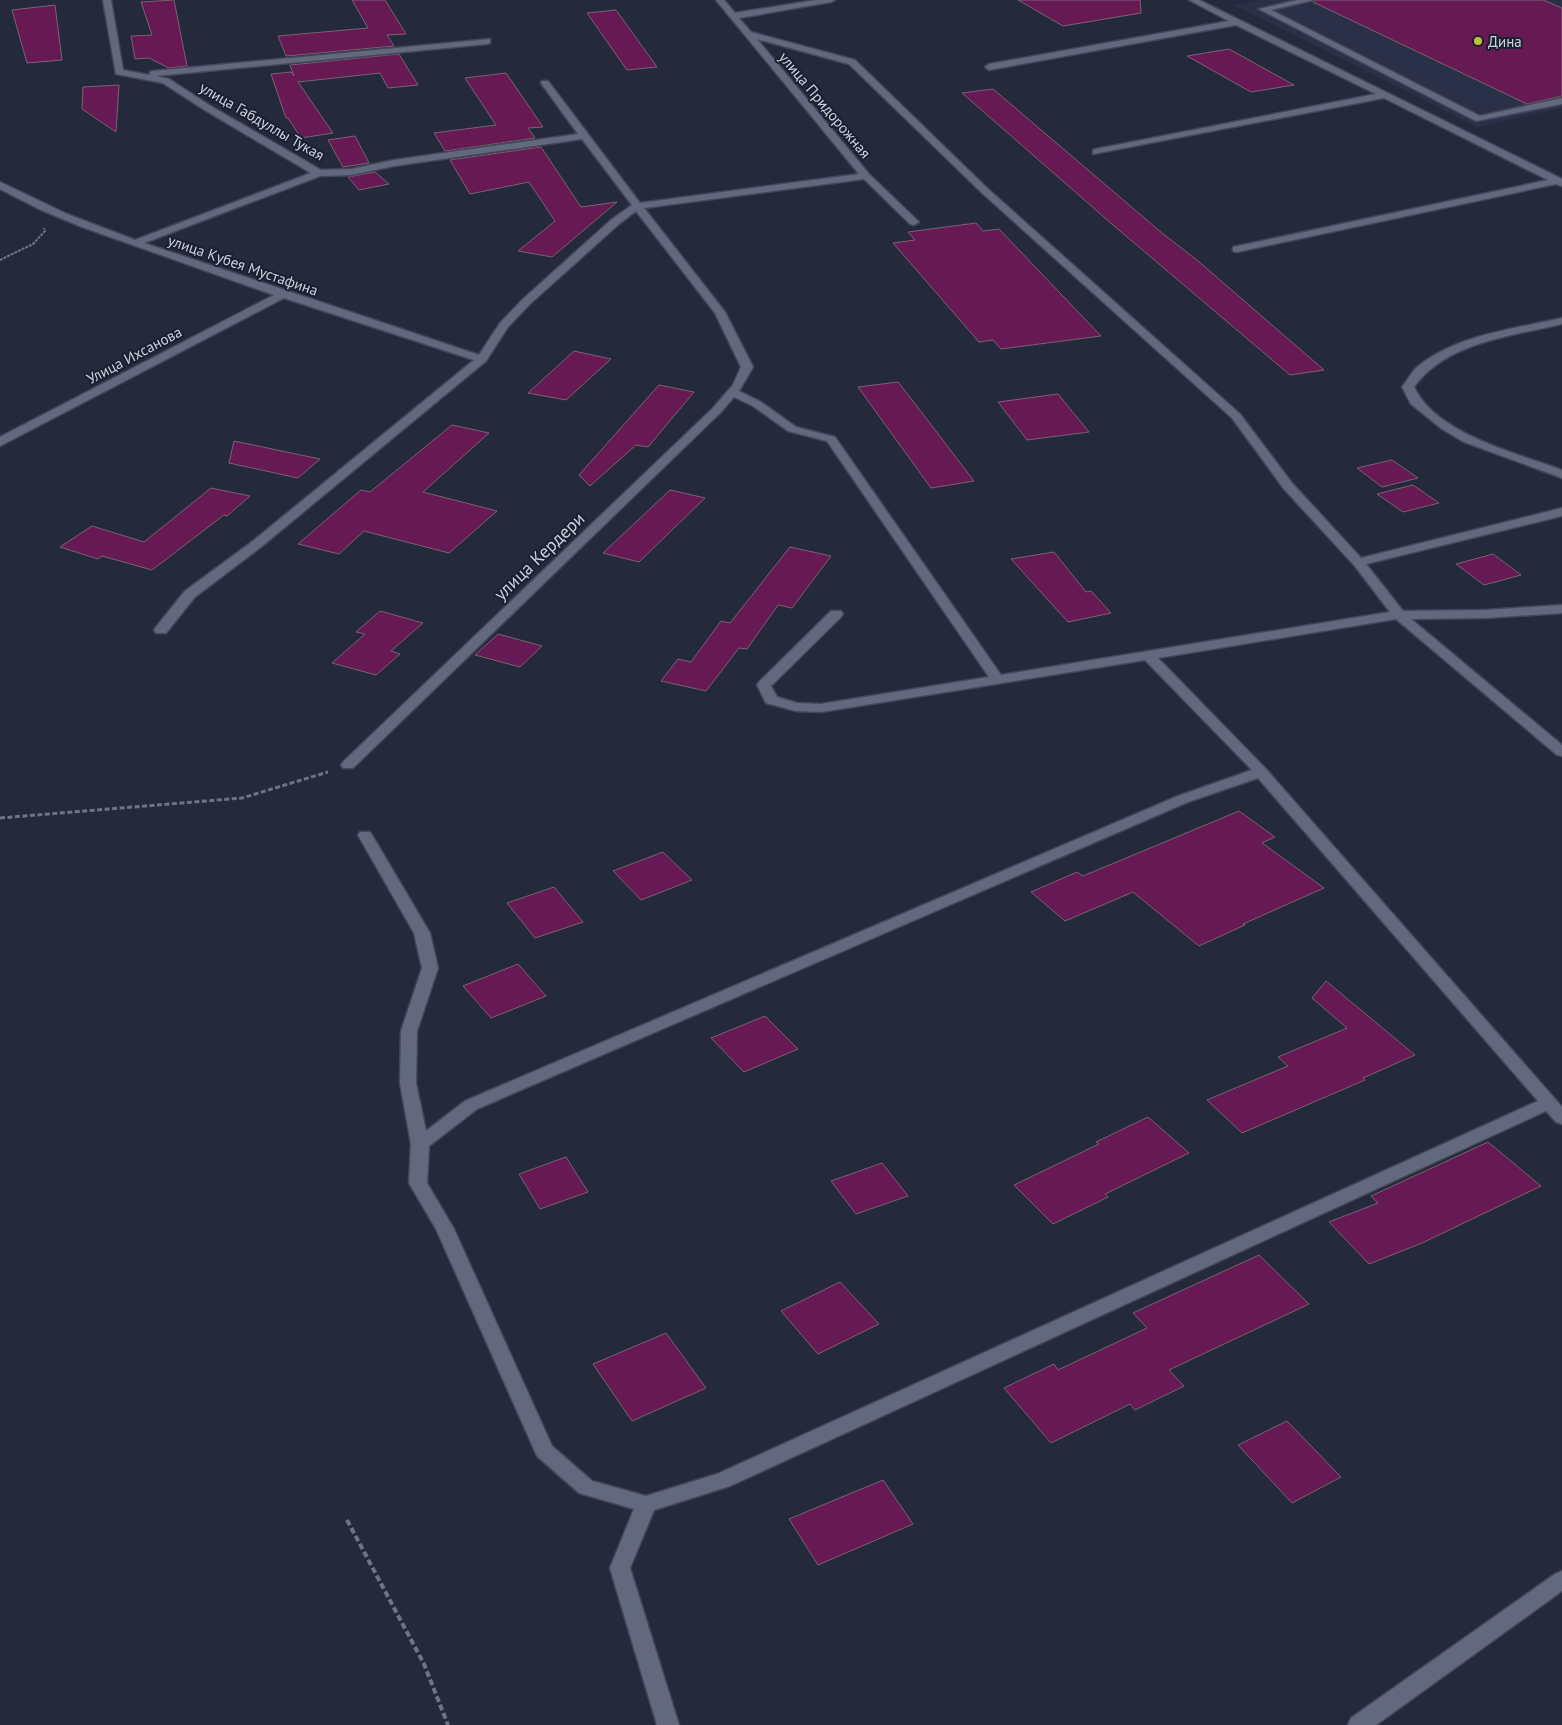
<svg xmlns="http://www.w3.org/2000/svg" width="1562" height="1725" font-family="'PT Sans',sans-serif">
  <rect width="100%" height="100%" fill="#24293b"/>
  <path fill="#293048" d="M1261,0H1562V108L1477,127L1234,5Z"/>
  <g fill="#661952" stroke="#796371">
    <path d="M174,0L187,66L169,68L149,58L135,59L131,36L152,35L141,2Z"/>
    <path d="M352,0H385L406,34L387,35L394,46L286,56L278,36L368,28Z"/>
    <path d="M1018,0H1140L1141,13L1063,26Z"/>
    <path d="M1316,0H1543L1562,8V96L1527,104L1313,2Z"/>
    <path d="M55,5L62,60L27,63L12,10Z"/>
    <path d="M616,10L657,67L627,70L587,13Z"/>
    <path d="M1229,49L1294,85L1251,92L1187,56Z"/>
    <path d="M399,54L418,85L388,88L380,73L298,82L333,133L301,138L288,118H286L271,74L291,72L294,76L290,65Z"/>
    <path d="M506,73L543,127L528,128L535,138L445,151L434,133L496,125L465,78Z"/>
    <path d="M119,85L116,132L82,109L83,87Z"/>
    <path d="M993,89L1162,233L1198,261L1324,370L1290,375L1113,225L962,93Z"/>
    <path d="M355,136L369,163L343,167L328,140Z"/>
    <path d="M541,147L581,207L617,202L552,257L518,251L555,221L529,182L470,194L450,160Z"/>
    <path d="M375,172L389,184L359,190L348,177Z"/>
    <path d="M976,223L983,231L999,229L1101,336L1001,349L993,340L979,342L893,243L915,240L908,232Z"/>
    <path d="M574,351L611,359L566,400L528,393Z"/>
    <path d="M898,382L916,405L974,481L931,488L858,387Z"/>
    <path d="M659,385L694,392L648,447L636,445L590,486L579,475Z"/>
    <path d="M1058,394L1089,432L1027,440L998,402Z"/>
    <path d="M452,425L489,433L423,492L497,511L449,553L364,531L339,554L298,544L361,490L370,492Z"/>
    <path d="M234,441L320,459L298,478L229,463Z"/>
    <path d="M1392,460L1418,478L1382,487L1357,468Z"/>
    <path d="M1413,485L1439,503L1403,512L1377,494Z"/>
    <path d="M211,488L250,496L227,516L224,515L152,570L102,556L98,559L60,547L92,526L144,542Z"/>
    <path d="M670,490L705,498L639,562L603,553Z"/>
    <path d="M790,547L831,556L792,608L778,605L747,649L739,648L706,691L661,681L678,659L691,662L721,621L730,623Z"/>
    <path d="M1054,552L1086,592L1091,591L1111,613L1068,622L1011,559Z"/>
    <path d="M1493,554L1521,575L1484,585L1456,564Z"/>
    <path d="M380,611L423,623L391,651L400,654L376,675L332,663L365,634L356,632Z"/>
    <path d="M498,634L542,646L520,667L475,655Z"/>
    <path d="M1239,811L1275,837L1262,843L1324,888L1243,924L1245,925L1199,946L1133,892L1065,921L1031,892L1077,872L1083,876Z"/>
    <path d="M663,852L692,880L641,900L613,871Z"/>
    <path d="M554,887L583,922L535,938L507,903Z"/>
    <path d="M518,964L546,996L491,1018L463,986Z"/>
    <path d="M1326,981L1415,1055L1363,1078L1365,1080L1242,1133L1207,1100L1288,1066L1278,1057L1347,1028L1312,998Z"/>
    <path d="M765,1016L798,1049L744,1072L711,1038Z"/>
    <path d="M1148,1117L1189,1153L1105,1194L1108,1197L1053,1224L1014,1185L1099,1144L1096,1142Z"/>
    <path d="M1488,1142L1541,1186L1422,1243L1369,1264L1329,1222L1378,1203L1371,1196Z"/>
    <path d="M566,1157L588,1192L540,1209L519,1174Z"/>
    <path d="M882,1163L908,1196L856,1214L831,1181Z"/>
    <path d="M1259,1255L1309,1304L1169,1370L1184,1386L1135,1410L1130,1404L1051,1443L1004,1388L1054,1364L1058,1370L1147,1328L1133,1313Z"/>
    <path d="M840,1282L879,1324L818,1354L781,1311Z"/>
    <path d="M666,1333L706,1388L632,1421L593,1364Z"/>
    <path d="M1287,1421L1341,1477L1292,1503L1238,1445Z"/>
    <path d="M883,1480L913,1524L818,1565L789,1519Z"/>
  </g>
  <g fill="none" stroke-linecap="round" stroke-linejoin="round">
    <defs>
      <g id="minor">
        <path d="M103,0H111L123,70L149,75L150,72L153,71L490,39V43L487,44L156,76L169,79L209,105L321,170L351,169L394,160L578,134L541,83L542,81H548L640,203L859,174L716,0H724L735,13L816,0H835L831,2L739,18L751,32L855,60L987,188L1240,414L1292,483L1361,558L1562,508V516L1366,564L1403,611L1486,610L1562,605V613L1486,618L1411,619L1562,745V756L1557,755L1396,619L1158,658L1266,769L1562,1107V1124L1556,1122L1546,1111L730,1486L654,1510L630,1568L679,1725H657L610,1568L634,1509L579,1493L537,1456L436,1229L409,1183L411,1144L400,1083L401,1031L422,968L414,933L358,835L360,832H370L372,835L430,933L438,968L417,1031L416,1083L426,1131L465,1101L1178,796L1252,770L1145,660L821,712L796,711L766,703L757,685L759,682L831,611H841L843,614L841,617L771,686L777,697L797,703L821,704L989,677L827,441L788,431L753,406L734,397L721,412L353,768H343L341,765L343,762L713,408L733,385L741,367L715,313L636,211L619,224L530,304L508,327L486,361L261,547L195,597L166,633H156L154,630L156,627L185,591L253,541L474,360L284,298L0,446V437L274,295L82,227L39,209L0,189V182L67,214L135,240L311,173L203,109L163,83L116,74ZM757,39L849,64L981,192L1232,418L1284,489L1354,565L1390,612L1001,675L835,437L796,427L761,402L739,391L753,367L725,312L644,208L864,179L910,224L914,225L919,222L869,174ZM582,139L632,205L611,220L522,300L500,323L479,355L144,243L320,176L351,175L394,166ZM1258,778L1538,1101L717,1474L646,1496L592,1481L552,1446L454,1229L427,1183L429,1146L477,1109L1188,802Z"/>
        <path d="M1189,0H1199L1562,179V186L1556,184L1237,252L1233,251V247L1548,180L1384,98L1093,154V150L1096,149L1376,94L1236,25L989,70L985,67L989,64L1229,21Z"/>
        <path d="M1297,0H1314L1271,10L1480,116L1562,98V104L1476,121L1259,9Z"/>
        <path d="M1562,318V324C1512,336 1446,342 1414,387C1436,434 1516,453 1562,470V478L1464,442L1442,429L1411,404L1402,387C1407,381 1411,373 1416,368C1455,335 1514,329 1562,318Z"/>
        <path d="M1562,1571V1591L1376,1725H1348L1351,1718L1555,1574Z"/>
      </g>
    </defs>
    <use href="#minor" stroke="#434757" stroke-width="3"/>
    <path stroke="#6f7483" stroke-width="2" stroke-dasharray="3 1" stroke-linecap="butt" d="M0,260L33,244L45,231L44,228"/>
    <path stroke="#6f7483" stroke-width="3" stroke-dasharray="5 2.5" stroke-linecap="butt" d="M0,818L242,798L328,772"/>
    <path stroke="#6f7483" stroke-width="4" stroke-dasharray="6 3" stroke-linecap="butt" d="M347,1520L424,1664L448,1725"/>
    <use href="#minor" fill="#62687e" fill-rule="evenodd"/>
  </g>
  <circle fill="#c1be40" stroke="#1a1f31" stroke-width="2" cx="1478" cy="41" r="5"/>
  <g text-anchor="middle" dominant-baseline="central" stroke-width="4" stroke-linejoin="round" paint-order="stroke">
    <g font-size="15" fill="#ced2de" stroke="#1a1f31" text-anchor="start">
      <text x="1488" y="41">Дина</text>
    </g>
    <g font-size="15" fill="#ced2de" stroke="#1a1f31">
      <text transform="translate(825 105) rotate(50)">улица Придорожная</text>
      <text transform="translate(262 121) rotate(30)">улица Габдуллы Тукая</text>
      <text transform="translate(243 265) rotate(19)">улица Кубея Мустафина</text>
      <text transform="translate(134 355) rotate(-28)">Улица Ихсанова</text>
    </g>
    <g font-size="18" fill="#ced2de" stroke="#1a1f31">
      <text transform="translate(539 556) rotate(-44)">улица Кердери</text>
    </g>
  </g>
</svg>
